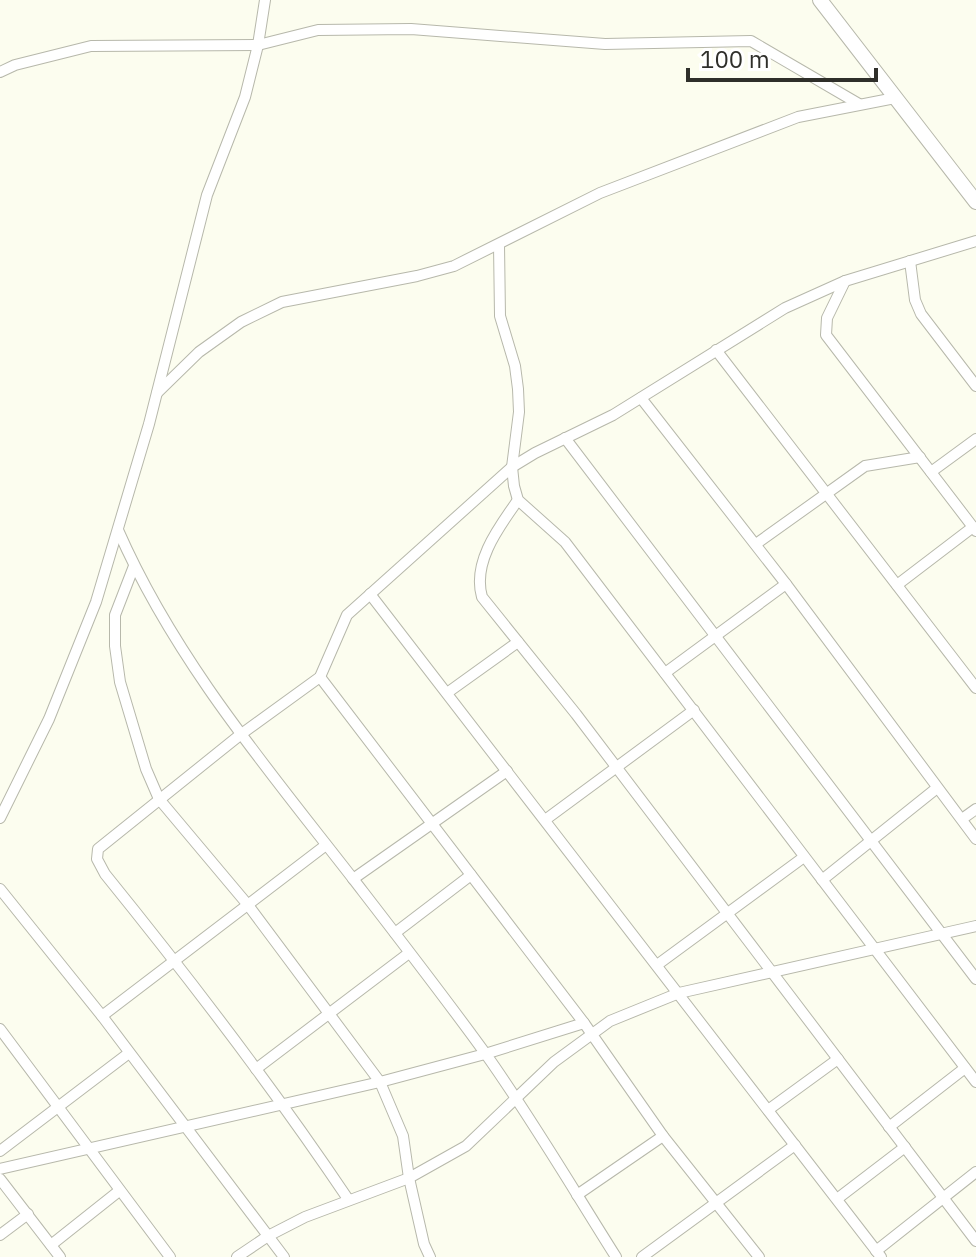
<svg xmlns="http://www.w3.org/2000/svg" width="976" height="1257" font-family="'IBM Plex Sans',sans-serif">
  <rect width="100%" height="100%" fill="#fcfdef"/>
  <g fill="none" stroke-linecap="round" stroke-linejoin="round">
    <defs>
      <g id="street">
        <path d="M0,72L15,65L91,46L258,45L318,30L411,29L605,44L751,41L859,104"/>
        <path d="M499,245L500,316L515,366L518,389L519,412L512,467L514,486L518,500L565,542L976,1082"/>
        <path d="M910,261L915,300L921,314L976,386"/>
        <path d="M845,281L827,318L826,335L976,531"/>
        <path d="M716,350L976,688"/>
        <path d="M157,393L199,352L241,322L282,302L417,276L454,266L600,193L798,117L895,98"/>
        <path d="M641,398L786,584L976,839"/>
        <path d="M565,438L976,979"/>
        <path d="M931,472L976,439"/>
        <path d="M518,500C499,527 472,562 482,597L576,714L976,1241"/>
        <path d="M118,530C175,660 267,768 354,880C398,937 443,995 485,1053C532,1119 573,1189 616,1257"/>
        <path d="M756,544L865,466L920,457"/>
        <path d="M134,566L115,615V646L120,682L146,769L159,799L248,905L380,1082L403,1136L409,1178L424,1244L430,1257"/>
        <path d="M897,585L973,527"/>
        <path d="M370,594L881,1257"/>
        <path d="M665,673L786,584"/>
        <path d="M320,677L584,1023L663,1136L759,1257"/>
        <path d="M447,693L518,642"/>
        <path d="M0,818L49,719L96,602L149,424L207,195L245,97L258,45L265,0"/>
        <path d="M962,819L976,809"/>
        <path d="M545,820L694,710"/>
        <path d="M353,879L507,771"/>
        <path d="M822,880L937,788"/>
        <path d="M0,889L102,1016L284,1257"/>
        <path d="M395,933L471,875"/>
        <path d="M657,965L804,857"/>
        <path d="M102,1016L326,845"/>
        <path d="M0,1029L170,1257"/>
        <path d="M256,1069L409,953"/>
        <path d="M768,1110L838,1059"/>
        <path d="M889,1127L965,1068"/>
        <path d="M0,1151L129,1053"/>
        <path d="M0,1169L380,1082L485,1054L584,1023"/>
        <path d="M0,1179L60,1257"/>
        <path d="M577,1195L663,1136"/>
        <path d="M348,1199C272,1086 190,979 105,874L97,859L98,849L240,735L320,677L347,615L512,467L535,453L613,415L785,308L845,281L976,241"/>
        <path d="M837,1199L905,1147"/>
        <path d="M0,1235L28,1214"/>
        <path d="M51,1245L119,1191"/>
        <path d="M876,1251L976,1172"/>
        <path d="M237,1257L268,1236L305,1217L409,1178L466,1146L554,1062L610,1021L679,993L976,926"/>
        <path d="M642,1257L795,1145"/>
      </g>
      <path id="secondary" d="M820,0L976,202"/>
    </defs>
    <use href="#street" stroke="#b7b8ab" stroke-width="12"/>
    <use href="#secondary" stroke="#b7b8ab" stroke-width="16"/>
    <use href="#street" stroke="#fff" stroke-width="10"/>
    <use href="#secondary" stroke="#fff" stroke-width="14"/>
  </g>
  <path d="M688 68v12h188v-12" fill="none" stroke="#2f2f2a" stroke-width="4"/>
  <text x="700" y="68" font-size="24" fill="#2f2f2a" stroke="#ffffff" stroke-width="6" paint-order="stroke">100 m</text>
</svg>
